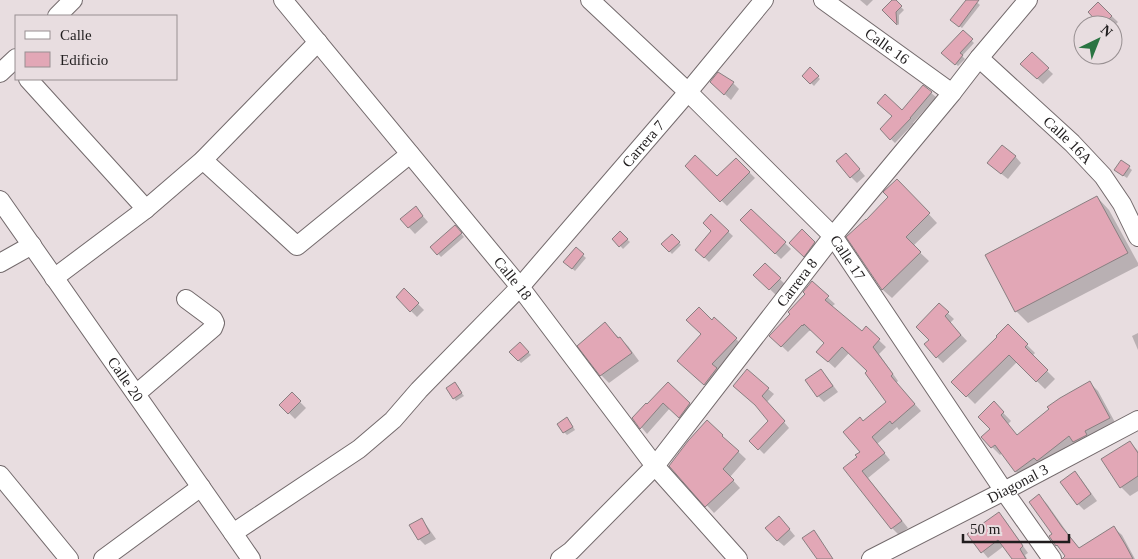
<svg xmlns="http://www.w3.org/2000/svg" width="1138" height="559" font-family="'Times New Roman',serif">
  <rect width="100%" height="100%" fill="#e8dde0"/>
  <g fill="#0003">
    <path d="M860,0H873L867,6Z"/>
    <path d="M894,0L904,10L899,15V25L884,10Z"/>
    <path d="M967,0H974L980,5L962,28L955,23Z"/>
    <path d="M1098,3L1118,22L1113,27V25H1102Z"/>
    <path d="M963,32L974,43L962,56L965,59L958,66L943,53Z"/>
    <path d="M1032,54L1053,74L1043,84L1027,69Z"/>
    <path d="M810,69L820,79L814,86L804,76Z"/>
    <path d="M733,83L739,89L731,100L718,88Z"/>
    <path d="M924,87L936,97L913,123H914L895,143L881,129L894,116L902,112Z"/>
    <path d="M1015,156L1021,163L1008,179L995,169Z"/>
    <path d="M736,159L755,178L727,206L687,166L717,178Z"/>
    <path d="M852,161L865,176L857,183L851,177Z"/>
    <path d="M1121,161L1132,170L1127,178L1118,172Z"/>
    <path d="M897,180L937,223L913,246L929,261L892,298L883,290L848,237L890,197Z"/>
    <path d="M1097,197L1109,210L1138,263V266L1028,323L1016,311Z"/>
    <path d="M416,208L428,222L415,234L402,220Z"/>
    <path d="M751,210L791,249L781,259L741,220Z"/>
    <path d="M711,216L733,236L709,262L697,250L713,232Z"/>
    <path d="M458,230L464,237L441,257L432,247Z"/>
    <path d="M802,231L821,249L810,262L791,243Z"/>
    <path d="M620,233L630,242L623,249L614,239Z"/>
    <path d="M672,235L681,245L672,254L663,244Z"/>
    <path d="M576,249L586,258L575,271L568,265Z"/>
    <path d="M765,265L786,285L776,295L755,275Z"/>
    <path d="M812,283L835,304L831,307L862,333L866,328L886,347L879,354L898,381L896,383L921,411L899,430L897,427L877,444L890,460L868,478L908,528L899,535L892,528L845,468L859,457L862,452L863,423L887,402L869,371L849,353L835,368L824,358L826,343L811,330L810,331H809L788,352L771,336L792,314L807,294Z"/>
    <path d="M404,290L424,310L417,317L397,297Z"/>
    <path d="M939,305L954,319L950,323L967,341L943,363L937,357L931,340Z"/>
    <path d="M712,321L736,339L742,345L711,390L685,367Z"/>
    <path d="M1008,326L1035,353L1032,356L1055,379L1045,389L1017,362L975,404L953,382L998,337Z"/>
    <path d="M613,332L628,346L639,361L609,383L601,375L579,346Z"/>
    <path d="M1138,333V350L1132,336Z"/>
    <path d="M520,344L531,355L521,363L511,352Z"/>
    <path d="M821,371L827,377L838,392L824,402L818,396L807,381Z"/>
    <path d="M1090,383L1098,391L1117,426L1023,479L1016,472L1002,453L1000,455L992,447L994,403L1011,421L1008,424L1017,436Z"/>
    <path d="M668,384L696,410L686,423L670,408L647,434L634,418Z"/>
    <path d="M457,387L464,396L456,401L454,398Z"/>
    <path d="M768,389L774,394L767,402L789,428L764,454L751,441L770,421L759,408L740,391Z"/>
    <path d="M292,394L306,408L295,419L281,405Z"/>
    <path d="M570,422L575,430L567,435L564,432Z"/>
    <path d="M707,422L746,459L730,477L740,488L714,513L670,465Z"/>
    <path d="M1130,442L1138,451V491L1130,496L1121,487Z"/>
    <path d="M1081,479L1097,501L1084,510L1078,504Z"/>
    <path d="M1039,496L1047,504L1079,549L1114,528L1122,535L1135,559H1068L1063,551L1057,545Z"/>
    <path d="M999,514L1005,520L1028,553L1025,555L1027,559H1013L1004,546L988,558L968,534Z"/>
    <path d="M421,519L427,526L436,539L425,545L419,539Z"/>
    <path d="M785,524L795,536L784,546L777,540Z"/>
  </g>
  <g fill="#e2a7b6" stroke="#897f81">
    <path d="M892,0H896L902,6L896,12L897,25L882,10Z"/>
    <path d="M966,0H979L959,27L950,20Z"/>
    <path d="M1098,2L1112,16L1103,25H1100L1088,12Z"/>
    <path d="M963,30L973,39L960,53L963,55L955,65L941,53Z"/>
    <path d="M1032,52L1049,68L1037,79L1020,64Z"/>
    <path d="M810,67L819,76L810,84L802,76Z"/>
    <path d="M718,72L734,82L724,95L710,82Z"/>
    <path d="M923,85L932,92L910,118H911L890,140L880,129L892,116L877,103L885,94L902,110Z"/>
    <path d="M1002,145L1016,156L1001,174L987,163Z"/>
    <path d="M846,153L860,169L850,178L836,161Z"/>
    <path d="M695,155L717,176L736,158L750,172L720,202L685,166Z"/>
    <path d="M1121,160L1130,166L1123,176L1114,170Z"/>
    <path d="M897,179L930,213L906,237L921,252L882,290L846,237L866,219V220L888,197L883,192Z"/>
    <path d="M1097,196L1128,253L1015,312L985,255Z"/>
    <path d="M416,206L423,216L408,228L400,219Z"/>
    <path d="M751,209L786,242L775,254L740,220Z"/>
    <path d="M711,214L729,231L704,258L695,250L711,231L703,223Z"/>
    <path d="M455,225L462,233L437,255L430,247Z"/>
    <path d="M802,229L815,242L804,257L789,243Z"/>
    <path d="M620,231L628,239L619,247L612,239Z"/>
    <path d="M672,234L680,242L669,252L661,244Z"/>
    <path d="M576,247L584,254L572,269L563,262Z"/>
    <path d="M765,263L781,278L769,290L753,275Z"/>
    <path d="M812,281L829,296L825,300L862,331L866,326L880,339L873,347L893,374L891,376L915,404L892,424L890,421L872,437L885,453L862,471L902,521L891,529L843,468L857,457L855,455L860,452L843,432L860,417L863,421L886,402L865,373L867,371L842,347L828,362L816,352L824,343L804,324L803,326L802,325L781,347L769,336L790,314L788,312L805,294L803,292Z"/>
    <path d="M404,288L419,303L410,312L396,297Z"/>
    <path d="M939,303L949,312L945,316L961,335L936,358L924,344L929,340L916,327Z"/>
    <path d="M699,307L712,320L714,317L737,338L712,364L717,368L704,385L677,361L701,334L686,320Z"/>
    <path d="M605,322L618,338L620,337L632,353L600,376L577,346Z"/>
    <path d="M1008,324L1028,344L1025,347L1048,370L1036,382L1009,355L966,397L951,382L997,337L996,336Z"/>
    <path d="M520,342L529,352L518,361L509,352Z"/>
    <path d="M747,369L769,388L762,396L785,421L758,450L749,441L768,421L755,405L733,386Z"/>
    <path d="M821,369L833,386L817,397L805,380Z"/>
    <path d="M1090,381L1110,418L1085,431L1087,435L1073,442L1069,436L1037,461L1034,458L1015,472L995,445L991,448L981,437L990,429L978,417L994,401L1004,412L1001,415L1017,435L1049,409L1047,407L1060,398Z"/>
    <path d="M455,382L462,393L453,399L446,388Z"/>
    <path d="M668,382L690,403L679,418L663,403L640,429L632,418L646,403L647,404Z"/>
    <path d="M292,392L301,401L288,414L279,405Z"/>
    <path d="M567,417L573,427L563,433L557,424Z"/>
    <path d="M707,420L723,435L722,436L739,451L723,469L734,480L705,507L669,466L688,441Z"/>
    <path d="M1130,441L1138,453V476L1120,488L1101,459Z"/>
    <path d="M1075,471L1091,494L1077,505L1060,482Z"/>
    <path d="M1039,494L1062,527L1079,548L1114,526L1125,544L1133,559H1062L1065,556L1057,545L1056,546L1049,536L1052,534L1029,502Z"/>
    <path d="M999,512L1023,546L1020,549L1026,559H1012L998,540L981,553L967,534L982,523V524Z"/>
    <path d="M779,516L790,529L777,541L765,528Z"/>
    <path d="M422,518L430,533L418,540L409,525Z"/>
    <path d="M814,530L833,559H817L802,538Z"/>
  </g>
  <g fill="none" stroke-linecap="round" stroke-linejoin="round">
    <defs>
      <g id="minor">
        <path id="s1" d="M283,0L520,287L655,466L738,559"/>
        <path id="s2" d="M590,0L688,92L833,236L1004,491L1052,559"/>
        <path id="s3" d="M823,0L952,93"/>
        <path d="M57,16L73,0"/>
        <path id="s4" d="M979,58L1072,143L1103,176L1122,204L1138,237"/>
        <path d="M0,73L16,58"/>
        <path d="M28,79L146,209"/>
        <path d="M203,160L297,246L410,154"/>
        <path id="s5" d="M0,200L233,533L251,559"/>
        <path d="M0,263L32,245"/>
        <path d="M54,278L146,209L203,160L318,42"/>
        <path d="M136,394L213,328L215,323L213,319L186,299"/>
        <path d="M0,475L69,559"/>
        <path id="s6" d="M233,533L359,449L393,420L419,390L520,287L688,92L764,0"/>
        <path d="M103,559L201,487"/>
        <path id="s7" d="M560,559L571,551L655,466L833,236L952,93L979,58L1028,0"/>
        <path id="s8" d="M871,559L1004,491L1138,420"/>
      </g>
    </defs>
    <use href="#minor" stroke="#736a6c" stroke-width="20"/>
    <use href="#minor" stroke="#fff" stroke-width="18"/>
  </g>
  <g text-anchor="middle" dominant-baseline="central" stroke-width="5" stroke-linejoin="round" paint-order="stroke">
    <g font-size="15" fill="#201d1e" stroke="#e8dde0">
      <text stroke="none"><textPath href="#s3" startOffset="79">Calle 16</textPath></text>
      <text stroke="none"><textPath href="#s4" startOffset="121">Calle 16A</textPath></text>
      <text stroke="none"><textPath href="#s6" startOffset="569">Carrera 7</textPath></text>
      <text stroke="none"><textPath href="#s2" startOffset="365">Calle 17</textPath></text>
      <text stroke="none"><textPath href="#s1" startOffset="361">Calle 18</textPath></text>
      <text stroke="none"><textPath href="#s7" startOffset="365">Carrera 8</textPath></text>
      <text stroke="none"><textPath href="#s5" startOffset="219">Calle 20</textPath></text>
      <text stroke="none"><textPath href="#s8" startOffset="165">Diagonal 3</textPath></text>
    </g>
  </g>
  <rect x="15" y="15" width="162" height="65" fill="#e8dde0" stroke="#989092"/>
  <rect x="25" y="31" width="25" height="8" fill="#ffffff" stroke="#989092"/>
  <text x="60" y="40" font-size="15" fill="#201d1e">Calle</text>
  <rect x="25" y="52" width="25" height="15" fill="#e2a7b6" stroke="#989092"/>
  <text x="60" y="65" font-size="15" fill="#201d1e">Edificio</text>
  <g transform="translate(1098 40) rotate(43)"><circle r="24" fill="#e8dde0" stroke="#989092"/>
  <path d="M0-4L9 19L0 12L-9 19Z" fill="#2a7442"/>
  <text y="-8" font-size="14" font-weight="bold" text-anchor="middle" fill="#201d1e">N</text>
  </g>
  <path d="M963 534v8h106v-8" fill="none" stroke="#201d1e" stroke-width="2.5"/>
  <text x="970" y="534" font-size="15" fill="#201d1e" stroke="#e8dde0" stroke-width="4" paint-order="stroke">50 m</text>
</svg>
